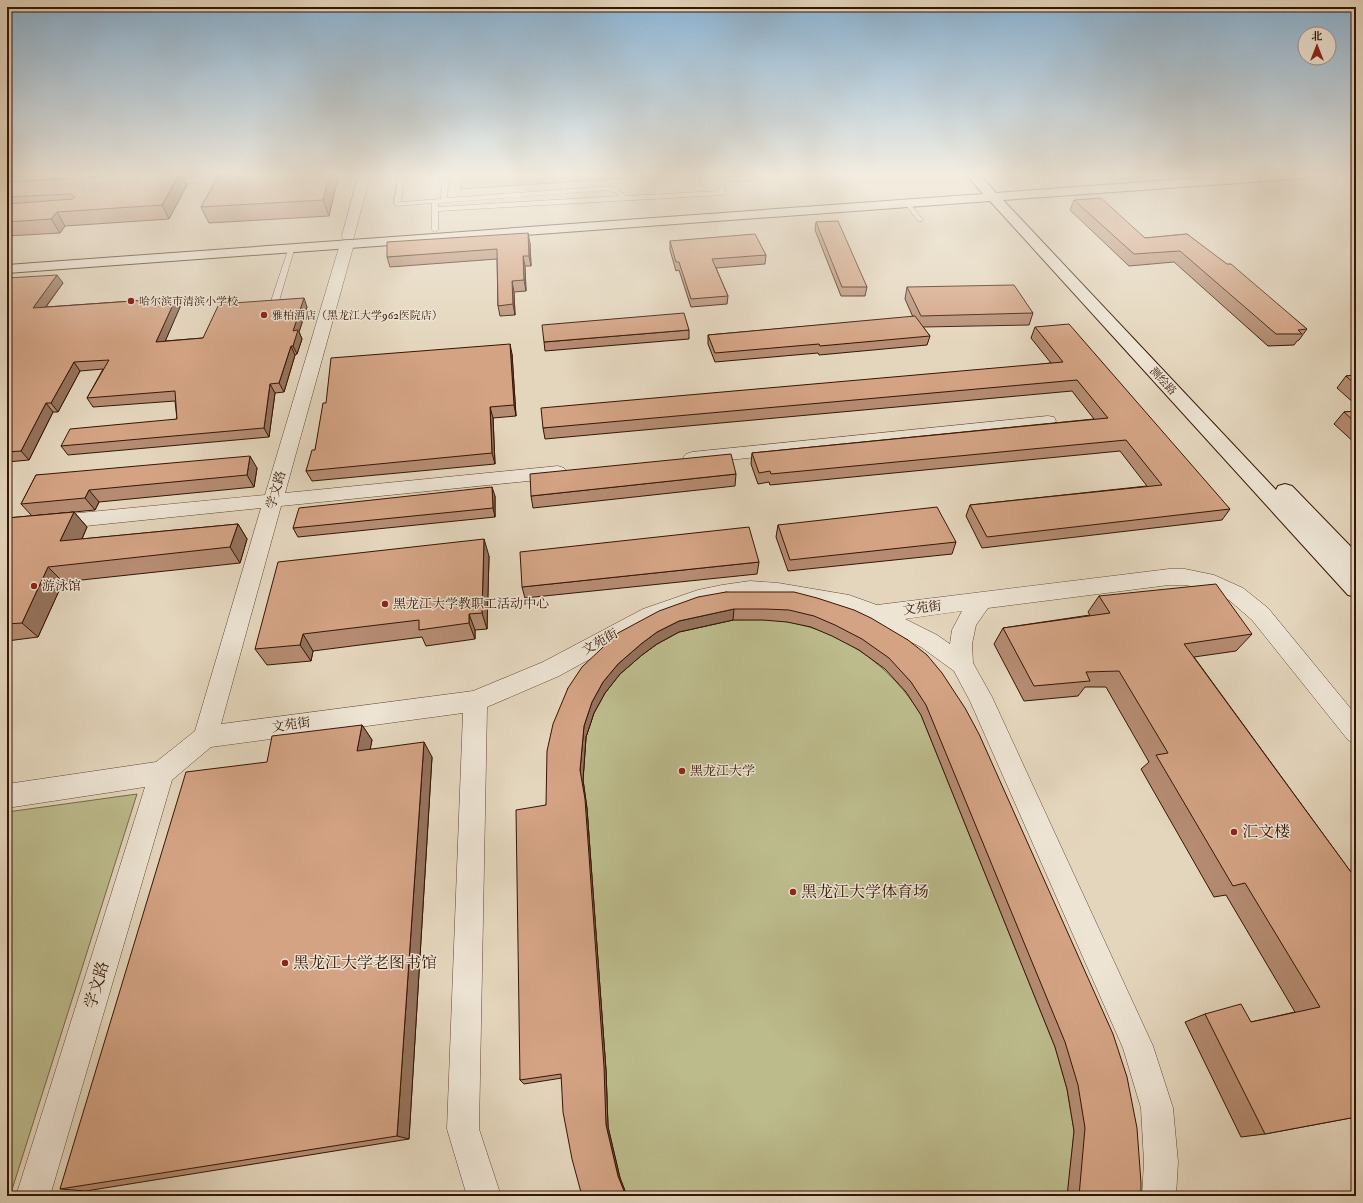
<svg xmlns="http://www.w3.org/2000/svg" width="1363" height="1203" font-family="'IM FELL Double Pica','Noto Serif SC',serif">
  <rect width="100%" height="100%" fill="#e4d6bd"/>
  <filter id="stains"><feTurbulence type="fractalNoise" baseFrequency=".005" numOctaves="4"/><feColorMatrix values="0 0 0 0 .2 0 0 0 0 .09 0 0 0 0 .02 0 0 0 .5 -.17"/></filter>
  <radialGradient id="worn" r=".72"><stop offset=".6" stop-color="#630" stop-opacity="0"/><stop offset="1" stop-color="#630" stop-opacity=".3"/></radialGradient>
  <g fill="#bcbb8c" stroke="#796848">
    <path d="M7,173H94L7,178Z"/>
    <path d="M462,173H710L460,189Z"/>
    <path d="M733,620C751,620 770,619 788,622C844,632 892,667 921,715L1055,1047L1067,1089L1074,1131L1068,1196H627L620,1178L608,1127L606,1071L587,808L583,780L586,737L594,713L605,693L619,674L642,655L657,644L679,632Z"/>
    <path d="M137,794L10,1196H7V812Z"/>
  </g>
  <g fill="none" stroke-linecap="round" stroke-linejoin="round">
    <defs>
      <g id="lane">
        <path d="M223,173H237C228,178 176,187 168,182L171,180L192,179Z"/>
        <path d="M399,173H405L401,202L441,199L443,173H449L447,198L612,186L626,196L720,191L717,180L720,178L790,173H822L819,175L723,182L726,193L723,195L438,211V230L435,232L432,230V203L397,206L394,204ZM611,190L619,196L438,207V203Z"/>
        <path d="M905,202H909L923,220L922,221H918L904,203Z"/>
        <path d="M292,245L295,247L279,301L275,303H272L271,301L289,247Z"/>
      </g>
      <g id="street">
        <path d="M359,173H371L354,236L353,239H343L342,236Z"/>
        <path d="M347,240L352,241L354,244L285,493L558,466L564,468L567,472L564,476L558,478L281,506L221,724L473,691L543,662L643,609L698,590L722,585L750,581L778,583L849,595L877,605L1169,569H1185L1214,575L1243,588L1268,608L1356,715V744L1348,740L1252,620L1229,600L1203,588L1185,585H1169L988,608L976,625L972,644L973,663L992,697L1153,1046L1173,1108L1178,1162L1176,1196H1142L1144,1162L1141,1108L1123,1048L970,701L954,671L921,647L868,620L846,611L778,599L750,597L700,606L659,621L559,676L487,707L479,1129L501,1196H467L447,1129L463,713L211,747L172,780L50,1196H16L145,787L7,808V784L156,762L195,731L261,508L7,534V520L265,495L340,244L342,241ZM962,611L952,630L950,644L937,635L905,619Z"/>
        <path d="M1048,416L1054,417L1056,421L1054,425L692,464L686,462L683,458L686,454L692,452Z"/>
      </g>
      <path id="secondary" d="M965,173H978L996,193L1266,173H1325L1323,176L1319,177L1003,200L1276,490L1278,486L1285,484L1292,486L1356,552V573L1353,572L1356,575V597L1348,595L990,201L7,273V265L983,194Z"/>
    </defs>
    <use href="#lane" stroke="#624632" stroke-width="1"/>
    <use href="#street" stroke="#624632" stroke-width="1"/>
    <use href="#secondary" stroke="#361603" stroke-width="2"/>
    <use href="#lane" fill="#ede4d4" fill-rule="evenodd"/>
    <use href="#street" fill="#ede4d4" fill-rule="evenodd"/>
    <use href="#secondary" fill="#ede4d4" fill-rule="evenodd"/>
  </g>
  <g fill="#b58c72" stroke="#361603">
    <path d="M158,173H181L187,185L169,219L65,226L60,233L7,236V182Z"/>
    <path d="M339,173L329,216L209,223L201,207Z"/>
    <path d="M917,173H938L919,175Z"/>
    <path d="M1074,200L1145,238L1187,234L1307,329L1299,340L1297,341L1294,345L1268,346L1174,262L1129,266L1070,210Z"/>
    <path d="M816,222L867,287L865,296H841L815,230Z"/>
    <path d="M670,241L766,255L765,264L716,268L728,296L727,304L691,307L679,270L676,271L670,250Z"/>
    <path d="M530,243L531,266H525L526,291L514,292L515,315L500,316L498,306L497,259L390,267L387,257Z"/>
    <path d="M7,278L63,283L46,307L176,298L180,307L165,341L203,338L307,307L299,332L302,339L297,354L295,355L284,392L275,393L269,437L68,455L61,446L177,419L175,401L93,407L87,398L103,369L80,371L58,412H53L29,460L7,462Z"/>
    <path d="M907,287L1033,313L1029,325L923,327L930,336L927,345L819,355L818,353L715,362L708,344V335L913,317L905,299Z"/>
    <path d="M1035,327L1230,509L1222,520L982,548L966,516L970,505L1147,486L1120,451L770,485L769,482L758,484L751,464L752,453L1094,419L1072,391L545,439L543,428L1051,363L1031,338Z"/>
    <path d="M689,330V339L545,351L544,342Z"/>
    <path d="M512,354L516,416L493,418L495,464L312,481L306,471L315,450L326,403Z"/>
    <path d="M1356,375V405L1337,388L1346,376Z"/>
    <path d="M1356,411V444L1334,424L1344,412Z"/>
    <path d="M257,468L254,487L99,502L95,510L32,516L21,504L36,475Z"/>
    <path d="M736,474L735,486L533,508L531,496Z"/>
    <path d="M495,496V517L298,537L293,528Z"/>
    <path d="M74,512L87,527L82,539L238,524L247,539L240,563L63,582L38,637L7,641V518Z"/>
    <path d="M778,525L956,542L952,554L788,571L776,537Z"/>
    <path d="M489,556L487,629L475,630V639L426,646L422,637L313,651L311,661L267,665L255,649Z"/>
    <path d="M759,562L757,574L525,598L522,587Z"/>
    <path d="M726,592L908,640L1141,1196H1067L1074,1131L1067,1089L1055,1047L921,715L906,692L885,669L859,650L832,636L811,627L787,622L763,620H733L679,632L657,644L642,655L620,674L605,693L594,713L586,737L583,780L587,809L606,1071L608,1127L620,1178L627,1196H582L562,1078L524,1084L520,1080L546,805L568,688Z"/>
    <path d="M1099,596L1252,634L1236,651L1194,657L1356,879V1117L1265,1134L1241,1137L1185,1022L1205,1014L1251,1022L1295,1012L1226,895L1214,897L1141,769L1149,762L1106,687H1085L1078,696L1024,701L994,644L1003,628L1090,615L1088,612Z"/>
    <path d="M362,725L372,740L370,749L432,757L409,1139L86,1191L60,1189L267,762Z"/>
  </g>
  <g fill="#94725c" stroke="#361603">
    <path d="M180,173H181L187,185L169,219L162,205Z"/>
    <path d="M330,173H339L329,216L323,200Z"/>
    <path d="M57,212L65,226L60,233L51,219Z"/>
    <path d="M528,233L530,243L531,266L529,256Z"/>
    <path d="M523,256L525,266L526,291L524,280Z"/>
    <path d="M57,275L63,283L39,316L33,308Z"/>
    <path d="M512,281L514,292L515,315L513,304Z"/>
    <path d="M176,298L180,307L161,351L156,342Z"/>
    <path d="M304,298L307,307L299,332L302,339L297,354L293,346V331Z"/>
    <path d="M510,344L512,354L516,416L514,405Z"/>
    <path d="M291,346L295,355L284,392L279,383Z"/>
    <path d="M74,362L80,371L58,412L51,403Z"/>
    <path d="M270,384L275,393L269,437L264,428Z"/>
    <path d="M46,403L53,412L29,460L21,451Z"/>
    <path d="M490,407L493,418L495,464L492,453Z"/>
    <path d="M250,456L257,468L254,487L247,475Z"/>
    <path d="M492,487L495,496V517L493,508Z"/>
    <path d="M7,489L11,493L7,499Z"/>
    <path d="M89,490L99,502L95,510L85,498Z"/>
    <path d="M74,512L87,527L74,557L60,541Z"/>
    <path d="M238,524L247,539L240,563L230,547Z"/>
    <path d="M484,539L489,556L487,629L482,613Z"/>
    <path d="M48,567L63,582L38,637L22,623Z"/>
    <path d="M734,609L733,620L679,632L657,644L642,655L620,674L605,693L594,713L586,737L583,780L587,809L606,1071L608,1127L620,1178L627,1196H626L618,1176L606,1125L580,770L584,726L592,702L603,682L618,664L641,644L657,632L679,621Z"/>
    <path d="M469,614L475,630V639L469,623Z"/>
    <path d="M303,634L313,651L311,661L300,645Z"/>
    <path d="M362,725L372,740L367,765L357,751Z"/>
    <path d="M424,742L432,757L409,1139L397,1136Z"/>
  </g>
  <g fill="#d3a384" stroke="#361603">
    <path d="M158,173H180L162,205L57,212L51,219L7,222V204L72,199L75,197L71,194L7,197V182Z"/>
    <path d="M220,173H330L323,200L201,207Z"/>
    <path d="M1101,198L1145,238L1187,234L1227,264H1231L1307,329L1298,330L1302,334H1276L1180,251L1134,254L1074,200Z"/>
    <path d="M838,221L867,287H842L816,222Z"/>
    <path d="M528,233L529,256H523L524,280L512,281L513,304L498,306L497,249L387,257V242Z"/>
    <path d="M755,234L766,255L712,259L728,296L691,299L679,262H676L670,241Z"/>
    <path d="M57,275L33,308L176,298L156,342L203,338L219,304L304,298L293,331L298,330L293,346H291L279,383L270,384L264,428L61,446L70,429L177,419L175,391L87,398L109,360L74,362L51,403H46L21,451L7,452V278Z"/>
    <path d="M1014,285L1033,313L921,316L907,287Z"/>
    <path d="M684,313L689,330L544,342L542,325Z"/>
    <path d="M915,316L930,336L820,346L819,344L715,353L708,335Z"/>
    <path d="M1069,324L1230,509L987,537L970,505L1162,485L1126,440L771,474L770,471L759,473L752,453L1108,418L1077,380L543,428L541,408L1063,362L1035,327Z"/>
    <path d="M510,344L514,405L490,407L492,453L306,471L312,450H315L323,403H326L331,358Z"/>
    <path d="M1356,375V385L1346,376Z"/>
    <path d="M1356,411V423L1344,412Z"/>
    <path d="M731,454L736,474L531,496L530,474Z"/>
    <path d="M250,456L247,475L89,490L85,498L21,504L36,475Z"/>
    <path d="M492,487L493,508L293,528L299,508Z"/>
    <path d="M937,507L956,542L790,560L778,525Z"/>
    <path d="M74,512L60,541L238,524L230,547L48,567L22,623L7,624V518Z"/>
    <path d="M749,527L759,562L522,587L520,552Z"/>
    <path d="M484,539L482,613L469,614V623L419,630V620L303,634L300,645L255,649L278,562Z"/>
    <path d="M1216,584L1252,634L1184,644L1356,879V1117L1265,1134L1205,1014L1241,1004L1251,1022L1320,1007L1245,883L1233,886L1156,755L1168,753L1119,671L1086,672L1090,681L1034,686L1003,628L1110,613L1099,596Z"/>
    <path d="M726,592H794L817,598L854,610L871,618L908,640L927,655L942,673L965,708L979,734L1113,1034L1127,1077L1137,1128L1141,1183V1196H1079L1085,1128L1078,1085L1065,1042L926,705L911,682L889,658L862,639L835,625L814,616L789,610L765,609H734L679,621L657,632L641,644L618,664L603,682L592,702L584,726L580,770L585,799L604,1067L606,1125L618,1176L626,1196H582L572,1159L563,1112L561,1074L520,1080L516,810L546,805L547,751L553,724L568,688L582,667L618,633L659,611L698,597Z"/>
    <path d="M362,725L357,751L424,742L397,1136L60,1189L186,772L267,762L272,736Z"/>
  </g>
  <linearGradient id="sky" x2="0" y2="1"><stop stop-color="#8ab5d7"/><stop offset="0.51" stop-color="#f3ede1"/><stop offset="1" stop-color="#f3ede1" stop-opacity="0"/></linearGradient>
  <rect width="1363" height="342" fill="url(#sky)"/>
  <g fill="#8f2418" stroke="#ede4d4" stroke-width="1.5">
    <circle cx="131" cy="301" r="4"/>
    <circle cx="264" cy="315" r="4"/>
    <circle cx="34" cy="586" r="4"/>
    <circle cx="385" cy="604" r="4"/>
    <circle cx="682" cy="771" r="4"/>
    <circle cx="1234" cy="832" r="4"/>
    <circle cx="793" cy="892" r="4"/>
    <circle cx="285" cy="963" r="4"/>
  </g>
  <g text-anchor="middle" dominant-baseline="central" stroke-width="3" stroke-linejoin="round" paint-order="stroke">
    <g font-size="11" fill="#361603" stroke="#ede4d4" text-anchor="start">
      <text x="139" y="301">哈尔滨市清滨小学校</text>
      <text x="272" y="315">雅柏酒店（黑龙江大学962医院店）</text>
    </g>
    <g font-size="11" fill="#361603" stroke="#ede4d4">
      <text transform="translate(1163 381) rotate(47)">测绘路</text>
    </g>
    <g font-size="13" fill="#361603" stroke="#ede4d4">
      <text transform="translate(276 490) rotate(-74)">学文路</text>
      <text transform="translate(922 608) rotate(-7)">文苑街</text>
      <text transform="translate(600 642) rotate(-29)">文苑街</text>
      <text transform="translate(291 725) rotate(-8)">文苑街</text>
    </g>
    <g font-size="13" fill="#361603" stroke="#ede4d4" text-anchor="start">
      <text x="42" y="586">游泳馆</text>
      <text x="393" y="604">黑龙江大学教职工活动中心</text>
      <text x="690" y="771">黑龙江大学</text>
    </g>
    <g font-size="16" fill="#361603" stroke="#ede4d4" text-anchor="start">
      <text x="1242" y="832">汇文楼</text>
      <text x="801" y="892">黑龙江大学体育场</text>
      <text x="293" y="963">黑龙江大学老图书馆</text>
    </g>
    <g font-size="16" fill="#361603" stroke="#ede4d4">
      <text transform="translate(97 985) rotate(-73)">学文路</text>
    </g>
  </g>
  <rect width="1363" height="1203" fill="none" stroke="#e4d6bd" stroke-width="24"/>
  <rect x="8" y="8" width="1347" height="1187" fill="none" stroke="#361603" stroke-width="2"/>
  <rect x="12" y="12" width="1339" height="1179" fill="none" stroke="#361603"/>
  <g transform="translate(1317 46)"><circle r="19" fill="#ede4d4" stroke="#a49280"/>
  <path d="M0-3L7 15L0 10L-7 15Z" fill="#8f2418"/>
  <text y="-6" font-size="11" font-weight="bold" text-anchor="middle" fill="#361603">北</text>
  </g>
  <rect width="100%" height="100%" filter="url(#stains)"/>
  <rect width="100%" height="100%" fill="url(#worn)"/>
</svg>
